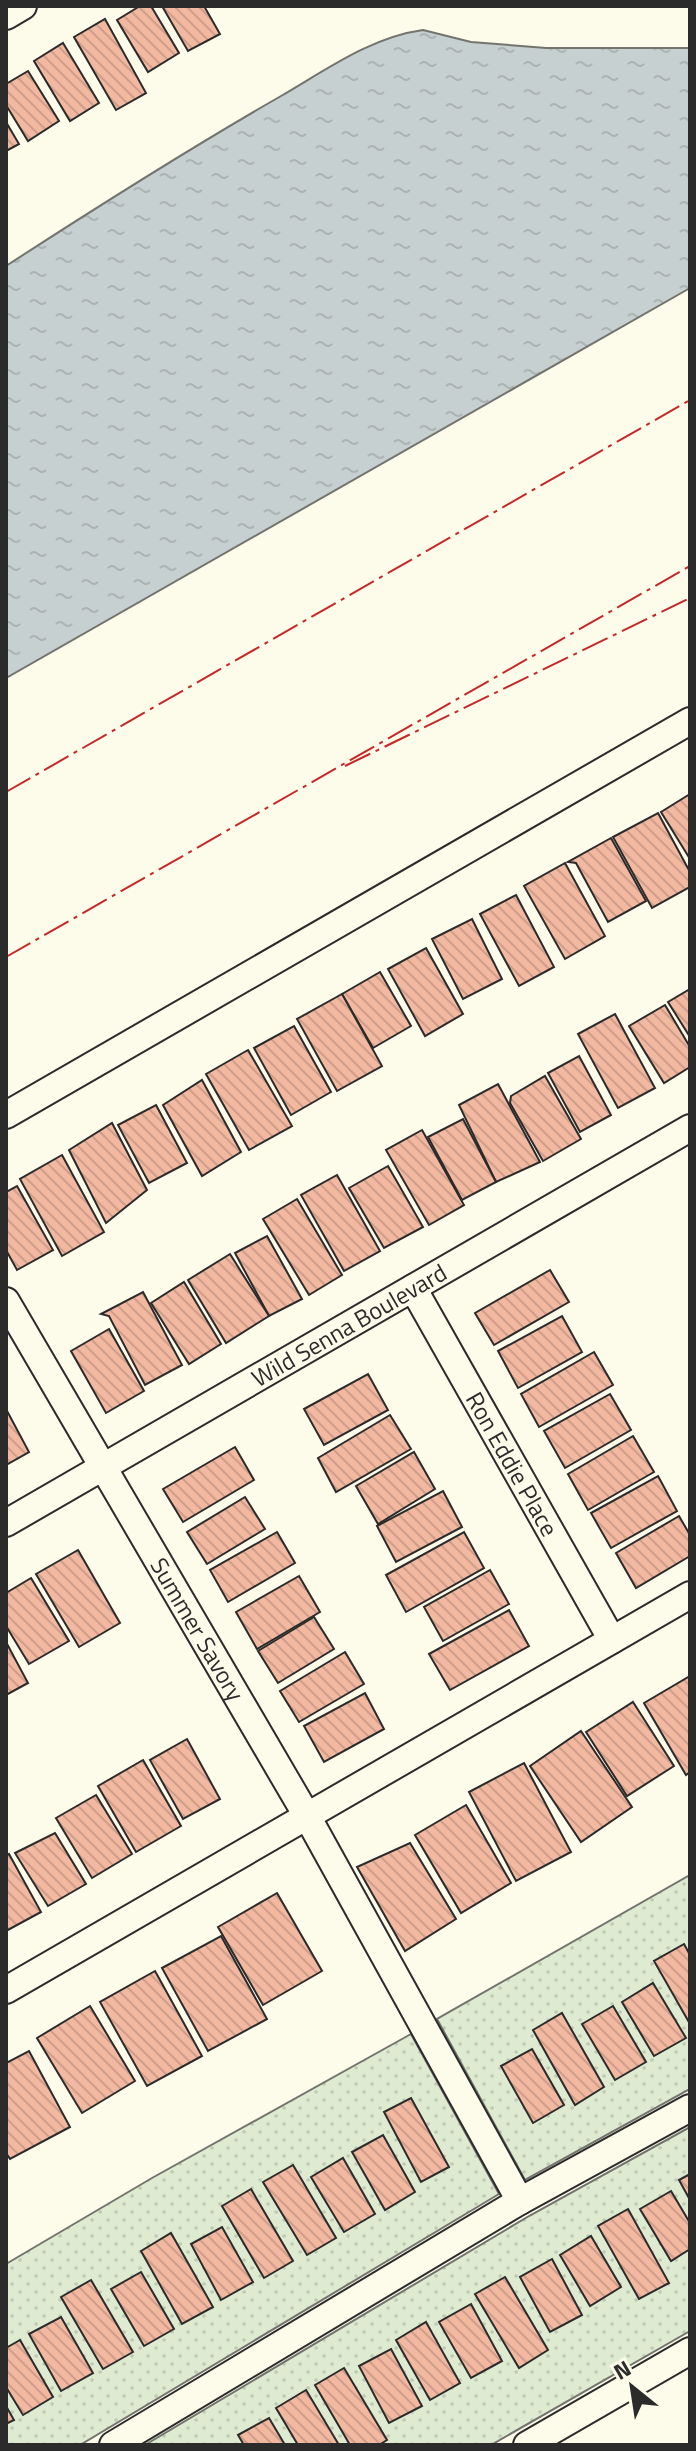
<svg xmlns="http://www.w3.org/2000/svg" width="696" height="2451" font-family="'Titillium Web',sans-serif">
  <defs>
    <pattern id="grass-dots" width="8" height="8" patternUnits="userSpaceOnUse" patternTransform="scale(2)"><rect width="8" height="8" fill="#deebd1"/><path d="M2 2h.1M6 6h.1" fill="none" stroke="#bfcab4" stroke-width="1.8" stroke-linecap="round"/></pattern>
    <pattern id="water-ripples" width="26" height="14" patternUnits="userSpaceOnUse" patternTransform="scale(2)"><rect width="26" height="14" fill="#c7d0d0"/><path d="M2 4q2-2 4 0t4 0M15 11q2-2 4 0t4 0" fill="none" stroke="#abb3b3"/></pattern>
    <pattern id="building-back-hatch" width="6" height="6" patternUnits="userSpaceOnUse" patternTransform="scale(2)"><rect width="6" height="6" fill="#f2b8a0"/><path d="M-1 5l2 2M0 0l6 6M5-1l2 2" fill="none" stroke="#d09e8a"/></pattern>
  </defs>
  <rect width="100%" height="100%" fill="#fdfbea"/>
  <g fill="url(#grass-dots)" stroke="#74746e" stroke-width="2">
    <path d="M690,1875V2089L525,2180L437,2019Z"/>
    <path d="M411,2034L499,2194L80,2445H6V2264L152,2178Z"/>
    <path d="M690,2127V2331L491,2445H145L529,2216Z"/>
  </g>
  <path fill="url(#water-ripples)" stroke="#74746e" stroke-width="2" d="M423,30L471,42L546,48H690V288L6,678V266C97,207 187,150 281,96C326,70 371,37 423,30Z"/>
  <g fill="url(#building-back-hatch)" stroke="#2b2b2b" stroke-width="2">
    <path d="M140,6H151L179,53L148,72L117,20Z"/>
    <path d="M162,6H204L220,34L188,51Z"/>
    <path d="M105,19L146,93L116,110L74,37Z"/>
    <path d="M63,43L99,103L70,121L34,61Z"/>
    <path d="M28,71L59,121L28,141L6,105V84Z"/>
    <path d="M6,122L19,144L6,151Z"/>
    <path d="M690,794V859L661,812Z"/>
    <path d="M658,813L690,872V887L652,908L613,837Z"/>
    <path d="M611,838L646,901L608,922L576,863L568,862Z"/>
    <path d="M565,863L605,936L565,959L524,886Z"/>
    <path d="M516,895L554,967L519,986L480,914Z"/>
    <path d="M472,919L502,979L463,999L432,939Z"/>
    <path d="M426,948L463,1014L425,1036L388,969Z"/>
    <path d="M380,972L411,1026L373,1048L342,994Z"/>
    <path d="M690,989V1037L668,1002Z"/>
    <path d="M342,994L382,1066L337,1091L297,1019Z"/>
    <path d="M665,1005L690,1047V1067L664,1083L629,1026Z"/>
    <path d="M615,1014L655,1088L618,1108L578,1034Z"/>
    <path d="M294,1026L331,1092L291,1115L254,1048Z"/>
    <path d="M248,1050L292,1126L249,1150L206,1074Z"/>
    <path d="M579,1056L611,1115L580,1132L548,1073Z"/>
    <path d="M545,1076L581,1139L543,1161L510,1103L511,1096Z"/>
    <path d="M202,1080L241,1152L202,1176L163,1105Z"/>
    <path d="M498,1084L540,1162L496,1182L459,1105Z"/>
    <path d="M156,1105L187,1163L149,1183L118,1125Z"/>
    <path d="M463,1119L496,1182L462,1200L428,1137Z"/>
    <path d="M112,1123L147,1190L106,1223L69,1150Z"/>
    <path d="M422,1130L464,1205L429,1225L386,1150Z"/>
    <path d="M62,1155L104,1232L62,1256L20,1179Z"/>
    <path d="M388,1166L423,1227L384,1248L349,1188Z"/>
    <path d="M337,1175L380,1251L344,1271L301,1195Z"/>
    <path d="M17,1186L53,1250L17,1270L6,1250V1192Z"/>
    <path d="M297,1199L342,1275L309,1295L263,1219Z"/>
    <path d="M267,1236L302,1299L269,1316L235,1253Z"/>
    <path d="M230,1254L269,1316L226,1343L188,1280Z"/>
    <path d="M550,1270L569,1302L494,1345L475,1313Z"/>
    <path d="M184,1282L221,1344L189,1364L151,1303Z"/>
    <path d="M143,1292L182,1365L145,1385L109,1316L101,1314Z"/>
    <path d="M562,1316L582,1352L518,1388L498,1351Z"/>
    <path d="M109,1329L144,1391L106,1413L71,1351Z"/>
    <path d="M594,1352L613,1385L539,1427L521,1394Z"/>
    <path d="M368,1374L388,1410L324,1445L304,1409Z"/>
    <path d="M610,1394L631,1430L565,1468L544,1431Z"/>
    <path d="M6,1409L29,1452L6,1465Z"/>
    <path d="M390,1415L411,1449L336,1492L318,1458Z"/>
    <path d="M633,1436L654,1472L588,1510L568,1474Z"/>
    <path d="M235,1447L254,1480L183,1522L163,1489Z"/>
    <path d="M414,1452L435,1489L378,1524L356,1486Z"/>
    <path d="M658,1476L677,1511L611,1548L591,1513Z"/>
    <path d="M443,1491L462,1527L396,1562L377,1526Z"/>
    <path d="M245,1497L265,1529L207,1564L187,1532Z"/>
    <path d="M679,1516L690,1535V1556L636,1588L616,1553Z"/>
    <path d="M277,1532L295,1563L228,1602L210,1570Z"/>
    <path d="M464,1532L484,1568L406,1612L386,1575Z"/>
    <path d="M78,1550L120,1623L79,1647L36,1574Z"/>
    <path d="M490,1570L509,1604L443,1641L424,1607Z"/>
    <path d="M299,1576L320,1612L257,1649L236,1612Z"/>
    <path d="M31,1578L69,1641L29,1664L6,1626V1593Z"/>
    <path d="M509,1610L529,1646L450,1690L429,1654Z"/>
    <path d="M314,1617L334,1649L278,1683L258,1651Z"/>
    <path d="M6,1642L28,1683L6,1695Z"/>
    <path d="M345,1652L364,1684L299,1722L280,1691Z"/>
    <path d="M690,1676V1772L686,1775L644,1703Z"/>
    <path d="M365,1693L384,1729L324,1762L304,1726Z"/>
    <path d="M633,1702L674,1766L627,1796L586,1732Z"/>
    <path d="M581,1731L632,1807L581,1842L530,1766Z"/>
    <path d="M187,1739L220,1799L183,1819L150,1760Z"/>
    <path d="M143,1760L181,1826L136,1852L98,1786Z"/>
    <path d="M524,1763L571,1852L516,1881L469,1792Z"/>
    <path d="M96,1795L132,1854L92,1878L56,1818Z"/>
    <path d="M466,1805L511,1883L461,1913L415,1835Z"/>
    <path d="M55,1833L86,1884L48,1906L15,1853Z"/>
    <path d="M410,1843L456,1919L405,1951L357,1867Z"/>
    <path d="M9,1854L41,1912L6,1931V1856Z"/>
    <path d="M277,1893L322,1971L263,2005L218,1927Z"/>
    <path d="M221,1936L267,2019L208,2051L162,1968Z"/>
    <path d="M684,1944L690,1955V2024L654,1961Z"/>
    <path d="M155,1971L202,2056L147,2086L100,2002Z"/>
    <path d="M653,1983L686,2038L654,2056L622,2002Z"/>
    <path d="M90,2006L135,2081L82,2113L37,2038Z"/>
    <path d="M613,2006L646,2062L615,2080L582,2024Z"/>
    <path d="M562,2013L604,2087L575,2105L533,2030Z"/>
    <path d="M532,2049L564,2105L533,2123L501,2066Z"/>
    <path d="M29,2051L70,2127L10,2159L6,2153V2063Z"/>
    <path d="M411,2098L449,2167L421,2182L384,2112Z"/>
    <path d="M383,2135L415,2192L385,2210L352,2152Z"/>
    <path d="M343,2158L375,2214L344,2232L311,2177Z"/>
    <path d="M293,2165L336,2238L307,2255L263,2182Z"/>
    <path d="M690,2174V2200L679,2180Z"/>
    <path d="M251,2189L293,2261L264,2278L222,2206Z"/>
    <path d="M671,2191L690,2223V2249L671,2261L640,2209Z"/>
    <path d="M628,2209L669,2283L639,2299L598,2226Z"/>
    <path d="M222,2227L253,2282L221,2300L191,2244Z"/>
    <path d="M171,2233L213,2307L182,2324L141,2251Z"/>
    <path d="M591,2236L621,2287L590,2306L560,2255Z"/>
    <path d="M552,2259L582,2315L550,2332L520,2277Z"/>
    <path d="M141,2272L174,2329L144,2346L111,2289Z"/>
    <path d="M505,2277L548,2350L519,2368L475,2294Z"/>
    <path d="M91,2280L133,2352L103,2369L61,2297Z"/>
    <path d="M471,2304L502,2361L471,2378L439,2322Z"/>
    <path d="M61,2317L93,2373L61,2391L29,2334Z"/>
    <path d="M426,2322L460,2383L430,2400L396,2340Z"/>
    <path d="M20,2340L53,2397L23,2415L6,2387V2348Z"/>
    <path d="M391,2349L422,2406L389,2423L359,2366Z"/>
    <path d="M344,2368L387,2440L379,2445H350L315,2385Z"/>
    <path d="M306,2390L339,2445H298L276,2408Z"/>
    <path d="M6,2406L14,2420L6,2424Z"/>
    <path d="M269,2418L285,2445H244L238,2435Z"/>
  </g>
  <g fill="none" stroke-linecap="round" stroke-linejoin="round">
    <defs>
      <g id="street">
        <path d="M6,16L23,6"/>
        <path d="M6,1115L690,721"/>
        <path id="s1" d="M413,1288L612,1640"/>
        <path id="s2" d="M6,1301L307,1816L520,2201L113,2445"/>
        <path id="s3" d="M6,1523L690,1128"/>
        <path d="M6,1990L690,1595"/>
        <path d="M520,2201L690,2108"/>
        <path d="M527,2445L690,2351"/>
      </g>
    </defs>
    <use href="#street" stroke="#2b2b2b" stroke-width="30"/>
    <use href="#street" stroke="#fdfbea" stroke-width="26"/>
    <g stroke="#c62828" stroke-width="2" stroke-dasharray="28 6 4 6" stroke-linecap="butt">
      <path d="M345,766L690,598"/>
      <path d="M6,792L690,400"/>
      <path d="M6,957L690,566"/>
    </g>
  </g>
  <g text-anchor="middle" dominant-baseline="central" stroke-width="6" stroke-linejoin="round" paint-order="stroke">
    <g font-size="24" fill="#2b2b2b" stroke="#fdfbea">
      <text stroke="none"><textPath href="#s3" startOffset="396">Wild Senna Boulevard</textPath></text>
      <text stroke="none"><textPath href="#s1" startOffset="202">Ron Eddie Place</textPath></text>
      <text stroke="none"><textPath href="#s2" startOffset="380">Summer Savory</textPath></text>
    </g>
  </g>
  <rect width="696" height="2451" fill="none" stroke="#2b2b2b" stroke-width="16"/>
  <g transform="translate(632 2387) rotate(330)" stroke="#fdfbea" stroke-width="6" paint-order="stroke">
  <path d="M0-6L14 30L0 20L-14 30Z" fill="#2b2b2b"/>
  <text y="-12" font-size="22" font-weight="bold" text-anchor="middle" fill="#2b2b2b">N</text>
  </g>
</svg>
